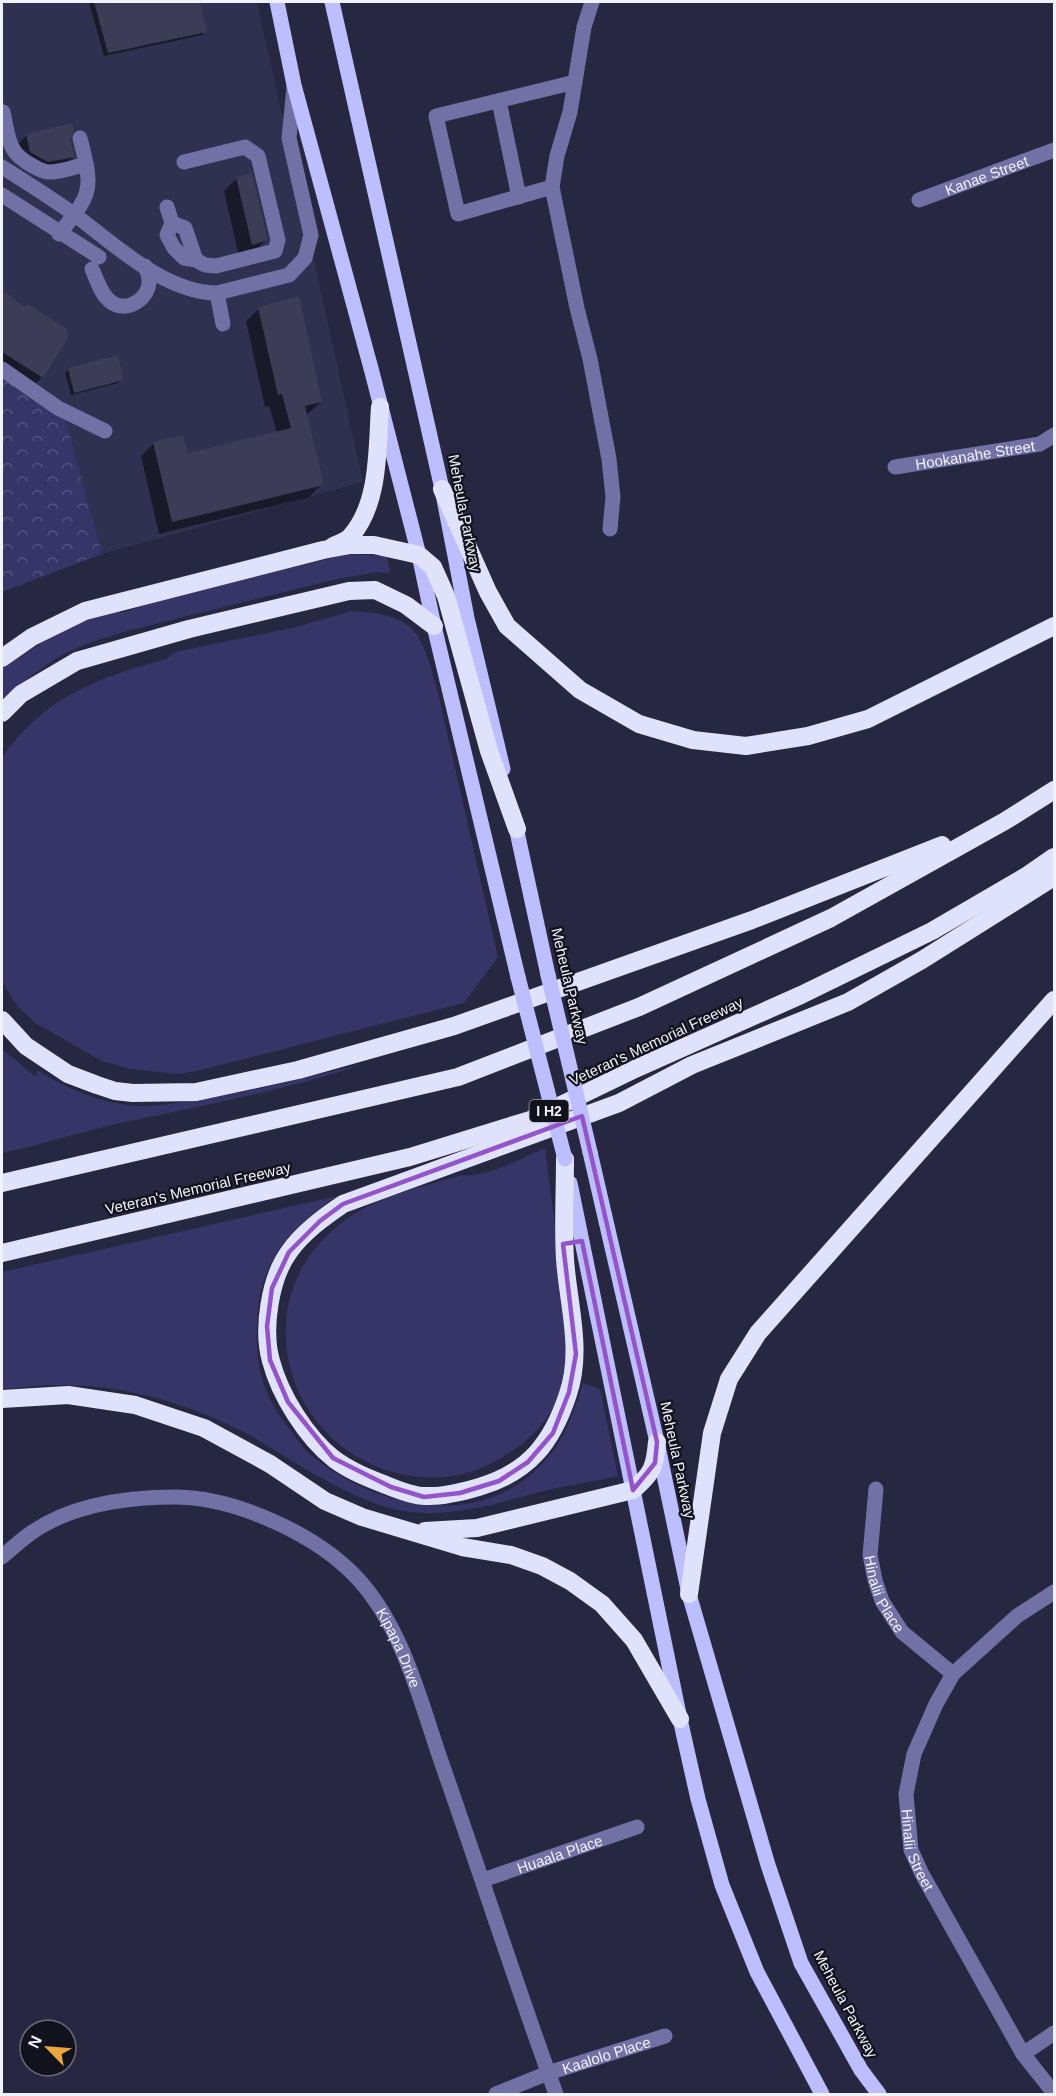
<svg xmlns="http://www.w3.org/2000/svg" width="1056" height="2096" font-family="Helvetica,sans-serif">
  <defs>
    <pattern id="park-crowns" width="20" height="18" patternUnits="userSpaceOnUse" patternTransform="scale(1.5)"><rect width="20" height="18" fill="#373568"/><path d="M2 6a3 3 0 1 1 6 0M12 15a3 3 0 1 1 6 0" fill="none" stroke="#54537e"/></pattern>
  </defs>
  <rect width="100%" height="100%" fill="#272741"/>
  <path fill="#303050" d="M2,2H257L363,482L102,554L62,406L2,366Z"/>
  <g fill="#373568">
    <path d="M347,554L387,556L390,573L378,572L337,579L123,632C105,638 87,643 70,651C44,664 23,682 2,701V668L64,629L119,609L121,613L153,602Z"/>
    <path d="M352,611C417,615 421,631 437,689L498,957L464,1003L197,1071L178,1074L130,1069L102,1061L37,1024L18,1007L2,982V758C42,698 99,677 166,659L175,652L296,627Z"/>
    <path d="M2,1049L36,1077L37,1070C64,1087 93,1100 126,1105C147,1108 168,1104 189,1101C248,1093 306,1077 364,1064C286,1090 206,1105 125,1122C84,1131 43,1144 2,1153Z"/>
    <path d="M545,1148C551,1195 557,1241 563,1288C567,1315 573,1346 569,1374C569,1379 565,1385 562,1390C552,1414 537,1434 515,1449C496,1462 476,1473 453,1476C369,1488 292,1426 286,1342C283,1297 300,1259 334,1229C369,1198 418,1188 462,1175C487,1178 522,1158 545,1148Z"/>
    <path d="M337,1196C317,1210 297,1225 283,1244C265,1268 257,1296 257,1325C256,1348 258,1371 267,1392C273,1407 282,1419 291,1431C297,1439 303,1449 311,1455C375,1509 479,1531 542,1464C564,1442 574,1412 583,1383L600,1389L618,1476C596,1481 574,1484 552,1489C505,1501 459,1517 410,1512C358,1506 296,1462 251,1436C192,1404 124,1384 56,1385C38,1385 19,1388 2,1389V1272Z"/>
  </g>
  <path fill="url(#park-crowns)" d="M2,366L62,406L102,554L2,592Z"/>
  <g fill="#0007">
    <path d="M89,2H198L205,31L202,35L104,56Z"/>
    <path d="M71,125L69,140L73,157L60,170L35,174L17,165L13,149L26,136Z"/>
    <path d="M237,178L266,240L253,253L239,257L224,191Z"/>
    <path d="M2,292L67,337L42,377L29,390L2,373Z"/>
    <path d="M259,309L321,402L306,415L322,484L309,497L159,534L141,456L154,443L187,455L277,433L269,406L265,407L246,321Z"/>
    <path d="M69,369L122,379L118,383L71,395L65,373Z"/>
  </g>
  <g fill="#3c3c57">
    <path d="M94,2H200L207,32L108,53Z"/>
    <path d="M72,123L74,130L70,140L75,157L48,162L30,152L26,134Z"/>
    <path d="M252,173L268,240L252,245L236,177Z"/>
    <path d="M2,290L25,307L27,304L67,329L68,338L43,378L2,352Z"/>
    <path d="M299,296L322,402L305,406L324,485L172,522L153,442L183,435L188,453L291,428L282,394L278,395L258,307Z"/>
    <path d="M118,355L124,380L74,393L68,368Z"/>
  </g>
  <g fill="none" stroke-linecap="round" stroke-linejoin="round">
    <g stroke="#7171a5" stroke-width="15">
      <path d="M592,2L584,27L570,112L557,156L552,187L577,308L590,359L609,459L613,497L610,529"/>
      <path d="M499,101L519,197"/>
      <path d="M3,112C9,138 7,153 33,166C38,169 43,172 50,172C62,172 75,167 86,164"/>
      <path d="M2,167C26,182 51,198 75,215C114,244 165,293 217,293L289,275L305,258L311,235L289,138L294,87"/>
      <path d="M552,187L458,214L436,116L575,82"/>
      <path d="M2,195L99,257"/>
      <path id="s1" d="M919,200L1054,150"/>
      <path d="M167,207L172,223L167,235L174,248L184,258L196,260L205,265L216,266L275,251L278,240L258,156L245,147L184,162"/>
      <path d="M172,223L185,228L196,260"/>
      <path d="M59,234C93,192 93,190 80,138"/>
      <path d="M92,269C97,280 101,295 111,302C127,314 150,298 149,280C149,275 147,271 145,266"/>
      <path d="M217,293L223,324"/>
      <path d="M2,369L58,408L105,431"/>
      <path id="s2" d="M895,467L1040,444L1054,435"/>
      <path id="s3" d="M876,1489L870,1555L875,1580L882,1601L902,1632L953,1674"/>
      <path id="s4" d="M2,1557C11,1549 21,1540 31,1533C72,1504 127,1497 177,1497C237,1498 318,1535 359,1580C403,1629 420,1700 441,1761C480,1872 516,1984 556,2094"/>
      <path id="s5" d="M1054,1592L1017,1616L953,1674L936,1704L914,1754L906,1794L911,1850L922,1874L1023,2054L1054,2093"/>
      <path id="s6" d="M483,1880L637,1827"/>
      <path d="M1023,2054L1054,2033"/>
      <path id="s7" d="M496,2094L548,2073L665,2036"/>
    </g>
    <g stroke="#bdbeff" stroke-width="15">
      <path d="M277,2L294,85L372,372L419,555L434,626L518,977"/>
      <path d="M332,2L442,489L467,618L503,769"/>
      <path d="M514,818L548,975"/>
      <path d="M590,1152L657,1442L689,1594L768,1865L801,1963L861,2070L879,2094"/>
      <path d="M570,1183L680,1719L698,1799L722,1885L757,1972L822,2094"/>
    </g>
    <g stroke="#e0e1fb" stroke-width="18">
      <path d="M442,489L488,592L507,626L580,690L639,724L693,740L746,746L808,736L868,719L1054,626"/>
      <path d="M333,546C338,544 346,541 350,537C380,504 377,449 380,407"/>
      <path d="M2,658L32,637L85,611L323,550L350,545H374L419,555L433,567L446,596L489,751L517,829"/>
      <path d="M2,713L21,694L77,661L189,629L349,591L375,590L406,605L434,626"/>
      <path d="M2,1020L26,1046L68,1074L97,1085L115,1091L133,1093L196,1092L298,1070L454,1026L752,920L942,845"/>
      <path d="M565,1159C565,1192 563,1226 565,1259C568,1304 583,1350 568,1394C552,1443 529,1472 479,1487C462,1492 443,1497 425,1496C413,1496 398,1490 386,1485C368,1478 350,1471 334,1459C306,1437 280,1395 271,1361C262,1329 270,1278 289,1252C303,1232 324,1217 343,1204L619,1103L692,1065L848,1002L922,960L1054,877"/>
      <path d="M2,1183L458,1077L639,1007L831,918L1005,821L1054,790"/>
      <path d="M2,1253L410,1157L530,1120L635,1069L801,995L932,931L1028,875L1054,857"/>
      <path d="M2,1399L68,1395L135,1405L204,1428L270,1464L325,1501L362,1517L462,1547L511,1555L542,1566L570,1581L602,1604L634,1640L680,1719"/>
      <path d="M425,1531L477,1528L633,1490C652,1474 655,1467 657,1442"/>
      <path d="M689,1594L712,1433L729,1379L758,1333L1054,1000"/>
    </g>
    <g stroke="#bdbeff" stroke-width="15">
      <path d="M548,975L590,1152"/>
      <path d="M518,977L565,1159"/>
    </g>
  </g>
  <path fill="none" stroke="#9354cb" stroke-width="4.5" stroke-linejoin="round" d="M582,1116L657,1442L655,1463L633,1490L582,1241L563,1244L576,1354L569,1392L553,1433L528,1462L499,1481L460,1493L424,1497L391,1487L333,1458L288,1402L270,1360L267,1326L272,1288L289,1252L320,1221L343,1204Z"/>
  <g text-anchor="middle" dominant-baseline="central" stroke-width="4.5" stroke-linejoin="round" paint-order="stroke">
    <rect fill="#12121d" stroke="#aeafb9" stroke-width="1.5" x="529.5" y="1100" width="39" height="22" rx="4.5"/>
    <g font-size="14" font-weight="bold" fill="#f1f2fc">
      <text x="549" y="1111">I H2</text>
    </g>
    <g font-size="15" fill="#f1f2fc" stroke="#12121d">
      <text stroke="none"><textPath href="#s1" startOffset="72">Kanae Street</textPath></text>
      <text stroke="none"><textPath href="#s2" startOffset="81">Hookanahe Street</textPath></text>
      <text transform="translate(465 513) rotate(79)">Meheula Parkway</text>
      <text transform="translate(570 986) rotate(77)">Meheula Parkway</text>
      <text transform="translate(656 1041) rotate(-25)">Veteran's Memorial Freeway</text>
      <text transform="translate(198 1188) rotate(-13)">Veteran's Memorial Freeway</text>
      <text transform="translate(678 1460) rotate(78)">Meheula Parkway</text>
      <text stroke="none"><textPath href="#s3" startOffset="108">Hinalii Place</textPath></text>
      <text stroke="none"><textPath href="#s4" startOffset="474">Kipapa Drive</textPath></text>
      <text stroke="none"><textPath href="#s5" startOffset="318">Hinalii Street</textPath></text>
      <text stroke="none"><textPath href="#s6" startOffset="81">Huaala Place</textPath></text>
      <text transform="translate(846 2004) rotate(62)">Meheula Parkway</text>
      <text stroke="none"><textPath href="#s7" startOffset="117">Kaalolo Place</textPath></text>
    </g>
  </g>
  <rect width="1056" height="2096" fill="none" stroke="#f1f2fc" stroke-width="6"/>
  <g transform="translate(48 2048) rotate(295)"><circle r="28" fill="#12121d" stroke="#6b6c76" stroke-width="1.5"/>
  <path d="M0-4.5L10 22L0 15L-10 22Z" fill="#eea73d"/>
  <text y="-9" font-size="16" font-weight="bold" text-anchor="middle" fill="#f1f2fc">N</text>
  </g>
</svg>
